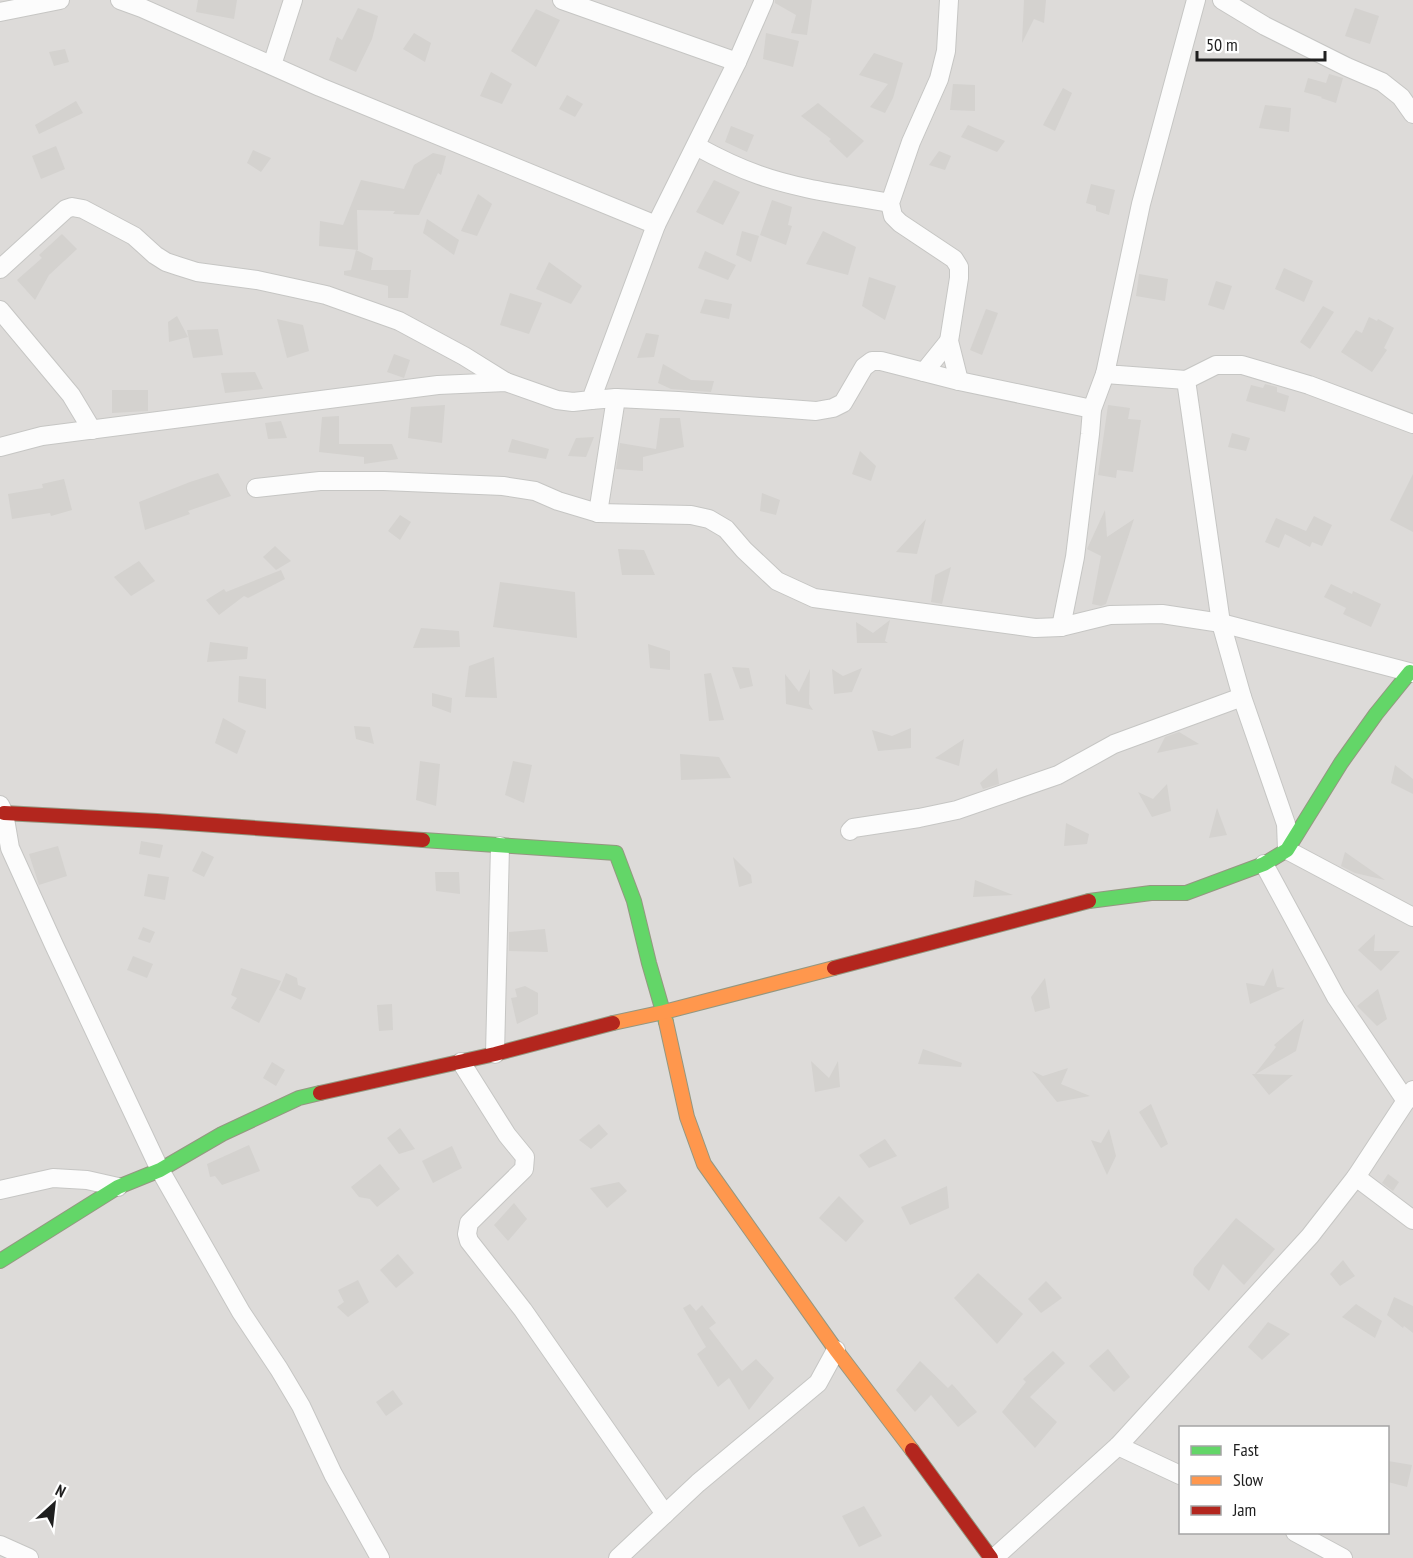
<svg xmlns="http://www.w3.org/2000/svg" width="1413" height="1558" font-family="'PT Sans Narrow',sans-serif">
  <rect width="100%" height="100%" fill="#eeece8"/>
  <path fill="#dddbd9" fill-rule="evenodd" d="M0,0H1413V1558H0ZM1180,1428H1388V1532H1180Z"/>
  <g fill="#d4d2cf">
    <path d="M198,0H237L234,19L196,12Z"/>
    <path d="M775,0H812L807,35L791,33L796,15L775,3Z"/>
    <path d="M1024,0H1046L1044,23L1034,19L1022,43Z"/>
    <path d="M358,8L378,16L372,39L356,72L329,60L337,37L342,40Z"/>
    <path d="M1355,8L1379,16L1370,44L1345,36Z"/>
    <path d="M536,9L560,20L536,67L511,51Z"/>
    <path d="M414,33L431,43L425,62L403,49Z"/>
    <path d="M766,33L799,41L793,67L763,59Z"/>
    <path d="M65,49L69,62L54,66L49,52Z"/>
    <path d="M874,53L903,63L893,98L885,113L870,107L888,84L859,75Z"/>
    <path d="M491,72L512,84L502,104L480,96Z"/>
    <path d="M1329,74L1343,78L1336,103L1321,98L1322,97L1304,92L1308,78L1326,83Z"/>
    <path d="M953,84L975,85V111L950,110Z"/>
    <path d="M1063,88L1072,93L1055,131L1043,125Z"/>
    <path d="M567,95L583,104L575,117L559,109Z"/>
    <path d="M76,101L83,113L39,134L35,125Z"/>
    <path d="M818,103L864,141L847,158L829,141L831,139L801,116Z"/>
    <path d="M1265,105L1291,108L1289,132L1259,128Z"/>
    <path d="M968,125L1005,141L997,152L961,137Z"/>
    <path d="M731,126L754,135L747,152L725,142Z"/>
    <path d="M56,146L65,169L41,179L32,156Z"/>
    <path d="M253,150L271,158L261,172L247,163Z"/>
    <path d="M939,151L951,156L945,170L929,165Z"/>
    <path d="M433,153L446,156L441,175L438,173L419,215L393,214L395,211L357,210L358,250L319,246L320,221L343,225L361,180L404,189L414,165Z"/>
    <path d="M714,180L740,192L723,225L696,212Z"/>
    <path d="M1091,184L1115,190L1109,215L1096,211V206L1086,203Z"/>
    <path d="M478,194L492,204L477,236L461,231Z"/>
    <path d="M772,200L792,207L788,225L792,226L786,245L760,235Z"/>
    <path d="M427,219L459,240L454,255L423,233Z"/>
    <path d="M742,231L759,236L751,262L736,255Z"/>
    <path d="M823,231L856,247L848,275L806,264Z"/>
    <path d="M62,234L77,249L49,275L35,300L17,280L42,258L39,255Z"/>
    <path d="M356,250L373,258L371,270H411L408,298H388V286L344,275V271L351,270Z"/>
    <path d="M705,251L736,265L728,280L698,268Z"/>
    <path d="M549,262L582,286L571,304L536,289Z"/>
    <path d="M1284,268L1313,281L1304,302L1275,289Z"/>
    <path d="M1139,274L1168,279L1165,301L1136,296Z"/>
    <path d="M869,277L896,286L885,320L862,306Z"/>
    <path d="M1216,281L1232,286L1224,310L1208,305Z"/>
    <path d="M510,293L542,303L529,334L500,325Z"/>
    <path d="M705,299L732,304L729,319L700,313Z"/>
    <path d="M1323,306L1334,312L1310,349L1300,342Z"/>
    <path d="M986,309L998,313L982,355L970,350Z"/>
    <path d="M177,316L188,337L169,342L168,322Z"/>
    <path d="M1369,317L1377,321L1378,319L1394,328L1384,348L1387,350L1372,372L1341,352L1356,330L1362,333Z"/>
    <path d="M277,319L303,325L309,351L287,358Z"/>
    <path d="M218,329L223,355L193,358L187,330Z"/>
    <path d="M646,333L659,335L654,357L637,358Z"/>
    <path d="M394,354L410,360L404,378L387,372Z"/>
    <path d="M663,364L691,380L714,381L711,392L671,389L658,383Z"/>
    <path d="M255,372L263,389L225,393L221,373Z"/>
    <path d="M1265,384L1277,387V392L1289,396L1285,412L1246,401L1251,385L1263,388Z"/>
    <path d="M112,390H148V411L112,413Z"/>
    <path d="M445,405L442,443L408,438L411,407Z"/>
    <path d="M1108,405L1130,408L1128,419L1141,420L1133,472L1117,470L1116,478L1098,475Z"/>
    <path d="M339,416V444H392L398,459L364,464V457L319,452L322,417Z"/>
    <path d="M660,418H680L684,447L643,457V471L616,469L620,443L656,449Z"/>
    <path d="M281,421L287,438L268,439L265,423Z"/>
    <path d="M1232,433L1250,438L1246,451L1228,447Z"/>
    <path d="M594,437L586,457L568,456L576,438Z"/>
    <path d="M512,439L549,449L546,459L508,452Z"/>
    <path d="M860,451L876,466L871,481L852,474Z"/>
    <path d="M218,473L231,496L188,511L190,514L145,530L139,502L190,482Z"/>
    <path d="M1413,474V532L1390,520Z"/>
    <path d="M64,479L72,510L51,516L50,513L12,519L8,494L43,488L42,484Z"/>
    <path d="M762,493L780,500L776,515L760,511Z"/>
    <path d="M1105,510L1107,537L1134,519L1106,604L1101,606L1092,604L1101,556L1087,549Z"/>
    <path d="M400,515L411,522L400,540L388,531Z"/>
    <path d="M1314,516L1332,525L1322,546L1312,542L1310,547L1285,534L1279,548L1265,542L1276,518L1306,531Z"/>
    <path d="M926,519L917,554L896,552Z"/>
    <path d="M275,546L291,561L276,570L263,557Z"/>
    <path d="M618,549L644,550L655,575H622Z"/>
    <path d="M139,561L155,581L131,596L114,577Z"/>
    <path d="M951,567L942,604L931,602L935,575Z"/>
    <path d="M281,570L285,579L248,598L244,596L219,615L206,600L224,589L226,592Z"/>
    <path d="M500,582L575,592L577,638L493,627Z"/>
    <path d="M1331,584L1352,594L1353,591L1381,604L1371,627L1343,614L1346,608L1324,597Z"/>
    <path d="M890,620L885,641L888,643H857L856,622L873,633Z"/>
    <path d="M421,628L459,631L460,647L413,648Z"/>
    <path d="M210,642L248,647L247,659L207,662Z"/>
    <path d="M648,644L670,651V670L650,668Z"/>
    <path d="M494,657L497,698L465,697L469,666Z"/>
    <path d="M732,667L749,668L753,686L740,689Z"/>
    <path d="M862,668L852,692L834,694L832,669L843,676Z"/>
    <path d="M810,669L809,704L813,710L786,704L785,674L799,692Z"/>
    <path d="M711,673L724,720L709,721L704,674Z"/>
    <path d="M239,676L266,679V709L238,702Z"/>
    <path d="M432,693L452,698L451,713L432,706Z"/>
    <path d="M223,718L246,731L237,754L215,743Z"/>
    <path d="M354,726L370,727L374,744L356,739Z"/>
    <path d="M911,728V748L878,751L872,730L892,736Z"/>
    <path d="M1179,732L1199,744L1157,753L1165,737Z"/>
    <path d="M964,739L959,766L935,758Z"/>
    <path d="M680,754L719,757L731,778L681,780Z"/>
    <path d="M420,761L440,764L436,806L416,800Z"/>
    <path d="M513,761L532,765L524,803L505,795Z"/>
    <path d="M1395,765L1413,779V794L1391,783Z"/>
    <path d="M997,768L999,784L983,789L980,783Z"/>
    <path d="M1167,784L1171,811L1152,817L1138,792L1153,799Z"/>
    <path d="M1217,808L1227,835L1209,838Z"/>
    <path d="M1066,823L1089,834L1087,844L1064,846Z"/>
    <path d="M141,841L163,845L160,858L139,854Z"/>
    <path d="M58,846L67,876L39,885L29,854Z"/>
    <path d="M202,851L214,857L204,877L192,871Z"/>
    <path d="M1345,852L1385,880L1355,873L1341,866Z"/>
    <path d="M733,857L751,875L752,883L739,887Z"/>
    <path d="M435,872H459L460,894L436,891Z"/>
    <path d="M148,874L169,877L165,900L144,896Z"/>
    <path d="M975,880L1013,895L973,897Z"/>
    <path d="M143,927L155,932L150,943L138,939Z"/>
    <path d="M545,929L548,952L509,951V932Z"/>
    <path d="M1375,934L1374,951H1400L1381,971L1358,950Z"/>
    <path d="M133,956L153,964L147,978L127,970Z"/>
    <path d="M241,968L281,981L259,1023L231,1008L237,998L231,995Z"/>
    <path d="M1273,968L1277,987L1285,988L1250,1004L1246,983L1264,986Z"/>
    <path d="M286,973L297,978L298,985L306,988L301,1000L279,990Z"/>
    <path d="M1045,978L1050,1008L1035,1012L1031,997Z"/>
    <path d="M525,986L538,993V1014L517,1024L511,998L517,997L515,989Z"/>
    <path d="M1378,989L1387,1019L1377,1026L1357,1006Z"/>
    <path d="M392,1004L393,1030L379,1031L377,1005Z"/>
    <path d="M1304,1019L1296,1051L1256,1074L1293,1075L1269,1095L1252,1074H1255L1276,1047L1274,1045Z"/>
    <path d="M923,1049L962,1063L961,1067L918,1064Z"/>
    <path d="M811,1061L829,1078L838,1061L840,1087L815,1092Z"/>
    <path d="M272,1062L285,1070L276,1086L263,1078Z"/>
    <path d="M1068,1068L1061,1084L1090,1096L1057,1102L1032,1071L1043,1076Z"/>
    <path d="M1151,1104L1168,1144L1161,1148L1139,1112Z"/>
    <path d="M599,1124L608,1134L591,1149L579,1140Z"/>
    <path d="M400,1128L415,1149L399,1154L387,1138Z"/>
    <path d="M1109,1129L1116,1156L1107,1175L1091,1140L1101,1143Z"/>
    <path d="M885,1139L897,1156L869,1168L859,1155Z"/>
    <path d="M249,1145L260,1171L222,1185L215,1176L210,1177L207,1164Z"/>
    <path d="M452,1146L462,1168L433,1183L422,1161Z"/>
    <path d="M380,1164L400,1189L377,1207L370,1199L359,1197L351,1187Z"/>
    <path d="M1388,1174L1399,1182L1393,1191L1382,1183Z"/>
    <path d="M619,1182L627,1191L607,1208L590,1188Z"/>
    <path d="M947,1186L949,1208L910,1225L901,1207Z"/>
    <path d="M839,1196L864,1221L846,1242L819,1218Z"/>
    <path d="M514,1203L527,1219L508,1241L494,1225Z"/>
    <path d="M1236,1218L1275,1249L1244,1285L1223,1264L1209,1291L1193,1275L1194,1268Z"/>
    <path d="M398,1254L414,1273L396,1288L380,1270Z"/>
    <path d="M1343,1260L1355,1276L1340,1286L1330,1274Z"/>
    <path d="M978,1273L1023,1314L997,1344L954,1298Z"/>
    <path d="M358,1280L369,1302L348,1317L337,1307L344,1302L338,1290Z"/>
    <path d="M1046,1281L1062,1298L1041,1313L1028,1299Z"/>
    <path d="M1394,1297L1413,1306V1333L1404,1326L1403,1328L1387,1315Z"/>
    <path d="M690,1304L696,1311L702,1305L716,1323L709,1328L742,1371L756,1359L774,1378L749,1410L729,1378L718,1387L697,1354L706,1347L683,1308Z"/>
    <path d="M1356,1304L1382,1321L1375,1338L1342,1317Z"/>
    <path d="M1268,1322L1290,1334L1262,1360L1248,1347Z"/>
    <path d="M1108,1349L1130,1377L1114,1392L1089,1366Z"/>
    <path d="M1053,1351L1065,1363L1030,1397L1057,1422L1035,1448L1002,1412L1026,1382L1023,1379Z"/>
    <path d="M920,1361L948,1388L952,1384L977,1412L958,1427L931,1395L915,1412L896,1390Z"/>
    <path d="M393,1390L403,1404L386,1416L376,1402Z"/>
    <path d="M1388,1461L1412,1465L1407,1487L1388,1482Z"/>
    <path d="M864,1506L882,1536L859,1547L842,1516Z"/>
  </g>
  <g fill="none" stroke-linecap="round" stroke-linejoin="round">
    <defs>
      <g id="street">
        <path d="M120,0L142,8L320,87L656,225"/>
        <path d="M562,0L737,62"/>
        <path d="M949,0L946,51L939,79L911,142L890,203L893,216L900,223L954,259L959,267V278L949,341L959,381"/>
        <path d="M1196,0L1141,204L1105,374L1186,380L1221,623L1242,697L1286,824L1287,850L1413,917"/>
        <path d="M1222,0L1265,26L1347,67L1382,82L1401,97L1413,114"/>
        <path d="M0,12L60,0"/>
        <path d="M272,65L293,0"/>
        <path d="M696,146C716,157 736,167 759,175C801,190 847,195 890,203"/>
        <path d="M0,269L66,209L72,207L83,209L134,236L155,255L166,262L178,266L197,272L257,280L326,295L399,321L464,356L506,382"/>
        <path d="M0,310L71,395L92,430"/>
        <path d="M924,372L949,341"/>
        <path d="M1186,380L1216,365H1242L1309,385L1413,424"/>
        <path d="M591,400L616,398L678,401L816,411L833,408L843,403L864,367L872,361H881L959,381L1092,409"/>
        <path d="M0,447L42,436L438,385L506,382L557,400L573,402L591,400L656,225L737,62L764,0"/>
        <path d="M256,488L320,481H384L503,486L535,491L558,501L598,513L691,515L709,519L726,529L744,550L777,581L814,598L1035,628L1061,627L1110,615L1162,614L1221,623L1413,673"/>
        <path d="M598,513L616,398"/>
        <path d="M1061,627L1075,557L1090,434L1092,409L1105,374"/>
        <path d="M0,805L4,813L10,848L54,945L160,1170L241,1312L279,1369L301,1406L333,1474L380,1558"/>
        <path d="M850,831L853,828L919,818L957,810L1058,775L1114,744L1242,697"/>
        <path d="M1264,864L1336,997L1406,1101"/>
        <path d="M495,1054L500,846"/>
        <path d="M461,1062L507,1135L525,1157L524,1169L469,1223L467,1234L469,1241L523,1310L665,1514"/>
        <path d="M1356,1177L1413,1220"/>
        <path d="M0,1190L53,1178L87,1180L118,1187"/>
        <path d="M1118,1446L1180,1475"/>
        <path d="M1295,1532L1343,1558"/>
        <path d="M0,1545L29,1558"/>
        <path d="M618,1558L698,1483L818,1383L836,1350"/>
        <path d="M994,1558L1118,1446L1310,1236L1356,1177L1413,1090"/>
      </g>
      <g id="fast">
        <path d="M423,840L616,853L634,901L649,963L666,1022"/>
        <path d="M1089,901L1151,893H1186L1264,864L1287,850L1341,763L1376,714L1410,672"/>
        <path d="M0,1261L118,1187L160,1170L222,1134L299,1098L320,1093"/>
      </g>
      <g id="slow">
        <path d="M666,1022L687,1117L704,1164L836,1350L912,1450"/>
        <path d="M613,1023L664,1012L834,968"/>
      </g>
      <g id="jam">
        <path d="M4,813L157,821L423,840"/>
        <path d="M834,968L1089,901"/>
        <path d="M320,1093L495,1054L613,1023"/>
        <path d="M912,1450L991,1558"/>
      </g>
    </defs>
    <use href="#street" stroke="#c6c6c4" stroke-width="20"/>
    <use href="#fast" stroke="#949780" stroke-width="16"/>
    <use href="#slow" stroke="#949780" stroke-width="16"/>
    <use href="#jam" stroke="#949780" stroke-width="16"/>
    <use href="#street" stroke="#fcfcfc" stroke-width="18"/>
    <use href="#fast" stroke="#63d668" stroke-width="14"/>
    <use href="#slow" stroke="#ff974d" stroke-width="14"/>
    <use href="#jam" stroke="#b3261e" stroke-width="14"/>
  </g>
  <rect x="1179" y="1426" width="210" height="108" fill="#ffffff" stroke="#a5a5a5" stroke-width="1.5"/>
  <rect x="1191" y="1446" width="30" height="9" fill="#63d668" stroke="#a5a5a5" stroke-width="1.5"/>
  <text x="1233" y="1456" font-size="18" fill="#1f1f1f">Fast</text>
  <rect x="1191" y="1476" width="30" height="9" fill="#ff974d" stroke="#a5a5a5" stroke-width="1.5"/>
  <text x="1233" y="1486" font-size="18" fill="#1f1f1f">Slow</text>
  <rect x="1191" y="1506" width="30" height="9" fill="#b3261e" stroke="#a5a5a5" stroke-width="1.5"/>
  <text x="1233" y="1516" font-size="18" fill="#1f1f1f">Jam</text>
  <g transform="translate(54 1504) rotate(27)" stroke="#ffffff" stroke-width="4.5" paint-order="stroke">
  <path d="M0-4.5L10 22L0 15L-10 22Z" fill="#1f1f1f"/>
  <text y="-9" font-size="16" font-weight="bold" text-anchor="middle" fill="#1f1f1f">N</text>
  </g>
  <path d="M1197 51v9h128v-9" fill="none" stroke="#1f1f1f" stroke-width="3"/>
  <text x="1206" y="51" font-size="18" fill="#1f1f1f" stroke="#ffffff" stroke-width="4.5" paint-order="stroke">50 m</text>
</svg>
